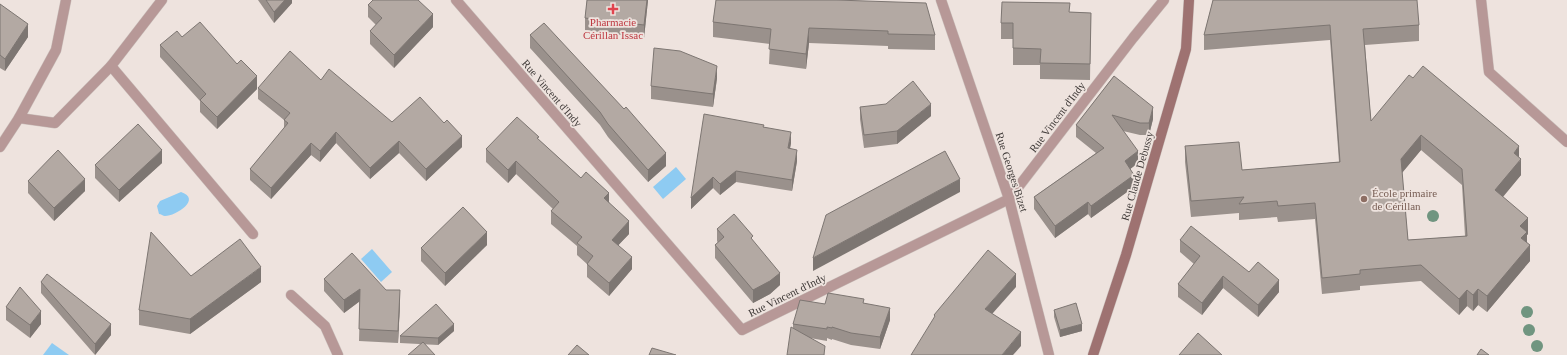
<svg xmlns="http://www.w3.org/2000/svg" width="1567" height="355" font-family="Georgia,serif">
  <rect width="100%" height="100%" fill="#eee3de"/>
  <g fill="#8ecbf2">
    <path d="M676,167L686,179L663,199L653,187Z"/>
    <path d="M181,192C202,199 176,216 165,216C163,216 161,214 159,214L157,206L160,201Z"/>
    <path d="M372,249L392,272L381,282L361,259Z"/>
    <path d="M52,343L69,355H43Z"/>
  </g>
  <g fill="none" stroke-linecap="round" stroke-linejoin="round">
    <defs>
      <g id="lane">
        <path d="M111,66L253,234"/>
        <path d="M291,295L325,326L338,355"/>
      </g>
      <g id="street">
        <path d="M456,0L742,330L1009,199L1133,38L1164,0"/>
        <path d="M941,0L1009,199L1049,355"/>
        <path d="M1481,0L1489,72L1567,142"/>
        <path d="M19,118L55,123L111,66L162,0"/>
        <path d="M0,147L19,118L56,50L66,0"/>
      </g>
      <path id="secondary" d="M1093,355L1126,255L1186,49L1189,0"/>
    </defs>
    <use href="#lane" stroke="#cbc1bd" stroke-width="11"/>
    <use href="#street" stroke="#cbc1bd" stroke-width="11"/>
    <use href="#secondary" stroke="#cbc1bd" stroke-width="11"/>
    <use href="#lane" stroke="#b79897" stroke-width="10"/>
    <use href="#street" stroke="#b79897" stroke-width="10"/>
    <use href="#secondary" stroke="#9e7271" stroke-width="10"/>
  </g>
  <g fill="#709580">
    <circle cx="1433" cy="216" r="6"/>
    <circle cx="1527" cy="312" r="6"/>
    <circle cx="1529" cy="330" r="6"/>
    <circle cx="1537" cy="346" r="6"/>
  </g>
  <g fill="#9a918c" fill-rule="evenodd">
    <path d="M258,0H292V3L274,23Z"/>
    <path d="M587,0H648L644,38L585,30V18Z"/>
    <path d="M716,0L935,35V50L888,49V46L809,43L806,69L769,64L770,44L713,37V22Z"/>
    <path d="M1213,0L1419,25V41L1365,45L1371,121L1519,157L1521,175L1503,197L1528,234L1527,235V242L1530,261L1487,312L1478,305L1473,311L1467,306L1459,315L1421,281L1360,286V290L1322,294L1315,219L1278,222L1277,217L1239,220V213L1191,217L1185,162V146L1242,170L1339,162L1330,40L1204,50V35ZM1421,150L1462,185L1465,236L1408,240L1402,173Z"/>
    <path d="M0,4L28,37L5,71L0,68Z"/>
    <path d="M368,5L433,27L394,68L370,44V31L376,25L368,17Z"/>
    <path d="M1070,12L1091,13L1090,80L1040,79V65H1013V39H1001V23Z"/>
    <path d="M530,35L624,109L666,166L648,182L608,137L600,125L530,48Z"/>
    <path d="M182,37L257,89L217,129L200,112V101L160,57V45Z"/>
    <path d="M1114,76L1153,119L1149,135H1140L1123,131L1138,163L1130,169L1134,187L1091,218L1088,214L1055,238L1034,209V197L1096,153L1076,137V125Z"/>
    <path d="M717,78L713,107L651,99V86Z"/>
    <path d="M321,80L392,122L462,147L426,181L399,153L370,179L336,143L320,162L311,155L271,199L250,180V169L284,129V120L258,99V88Z"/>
    <path d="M860,107L931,116L897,144L864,148L860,119Z"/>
    <path d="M764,127L791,143L790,148L797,161L792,191L736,182L720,195L713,188L691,209V198Z"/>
    <path d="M539,140L581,178L609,202L629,234L618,245L632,269L609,296L587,277V264L577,255V246L551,224V211L553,209L516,174L508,183L486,162V149Z"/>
    <path d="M162,163L119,202L95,178V165Z"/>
    <path d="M28,181L85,191L54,221L28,193Z"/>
    <path d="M717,229L753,241L780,285L770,294L753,303L715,258V245L718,243L717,241Z"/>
    <path d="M1180,240L1249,272L1279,292L1258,317L1223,288L1202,315L1178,297V284L1194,264L1180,252Z"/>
    <path d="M487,245L445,286L421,261V248Z"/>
    <path d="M191,276L261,282L190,334L139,325V310Z"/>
    <path d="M324,279L386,290L400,303L398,343L359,341L360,301L344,313L324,291Z"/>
    <path d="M41,282L111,335L95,355L41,293Z"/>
    <path d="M825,304H864L890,320L880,349L851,345L832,339V340L827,338V341L810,338L825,355L793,328V324Z"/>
    <path d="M6,307L41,324L30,338L6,320Z"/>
    <path d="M1054,310L1082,331L1060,337L1054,317Z"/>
    <path d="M454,331L438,345L400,343V336Z"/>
  </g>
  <g fill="#7d7672">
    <path d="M285,0H292V3L274,23V12Z"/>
    <path d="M647,0H648L644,38V25Z"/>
    <path d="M433,14V27L394,68V55Z"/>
    <path d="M28,24V37L5,71V59Z"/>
    <path d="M809,28V43L806,69V54Z"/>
    <path d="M717,66V78L713,107V94Z"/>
    <path d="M257,76V89L217,129V117Z"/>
    <path d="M931,104V116L897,144V131Z"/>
    <path d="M1153,107V119L1149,135V123Z"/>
    <path d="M336,132V143L320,162V151Z"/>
    <path d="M791,132V143L788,159V148Z"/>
    <path d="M1421,135V150L1401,174V159Z"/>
    <path d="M462,136V147L426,181V169Z"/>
    <path d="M399,141V153L370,179V168Z"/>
    <path d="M311,143V155L271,199V188Z"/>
    <path d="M1519,146V162L1521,159V175L1495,206V190L1514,153Z"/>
    <path d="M162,150V163L119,202V190Z"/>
    <path d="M797,150V161L792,191V180Z"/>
    <path d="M1138,151V163L1125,173V161Z"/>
    <path d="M666,153V166L648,182V170Z"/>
    <path d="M516,161V174L508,183V170Z"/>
    <path d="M736,171V182L720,195V184Z"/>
    <path d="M1134,175V187L1091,218V206Z"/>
    <path d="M713,177V188L691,209V198Z"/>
    <path d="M85,179V191L54,221V208Z"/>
    <path d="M960,179V192L813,271V258Z"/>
    <path d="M609,193V205L604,198Z"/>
    <path d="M1088,202V214L1055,238V226Z"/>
    <path d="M1528,218V234L1527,235V248L1521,241L1520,226Z"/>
    <path d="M629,221V234L612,252V240Z"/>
    <path d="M487,232V245L445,286V273Z"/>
    <path d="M1530,245V261L1487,312V296Z"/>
    <path d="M632,257V269L609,296V283Z"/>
    <path d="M261,267V282L190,334V319Z"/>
    <path d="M780,273V285L770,294L753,303V290Z"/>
    <path d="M1016,274V287L985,322V309Z"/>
    <path d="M1223,276V288L1202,315V303Z"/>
    <path d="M1279,280V292L1258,317V305Z"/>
    <path d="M360,289V301L344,313V300Z"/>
    <path d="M1478,289V305L1473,311V295Z"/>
    <path d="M400,290V303L398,343V331Z"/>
    <path d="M1467,290V306L1459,315V299Z"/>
    <path d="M890,308V320L880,349V337Z"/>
    <path d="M41,311V324L30,338V325Z"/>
    <path d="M111,324V335L95,355V344Z"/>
    <path d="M454,324V331L438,345V338Z"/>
    <path d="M1082,324V331L1060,337V330Z"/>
    <path d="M1021,332V346L1013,355H1002Z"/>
  </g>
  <g fill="#b3a9a3" stroke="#7d7672" fill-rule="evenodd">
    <path d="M266,0H285L274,12Z"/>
    <path d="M373,0H418L433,14L394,55L370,31L382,18L368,5Z"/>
    <path d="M587,0H647L644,25L585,18Z"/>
    <path d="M716,0H836L926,3L935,35L888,34V31L809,28L806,54L769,49L771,29L713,22Z"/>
    <path d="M1213,0H1417L1419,25L1363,29L1371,121L1409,75L1413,78L1423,66L1519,146L1514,153L1521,159L1495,190L1528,218L1520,226L1527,232L1521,238L1530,245L1487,296L1478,289L1473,295L1467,290L1459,299L1421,265L1360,270V274L1322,278L1315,203L1278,206L1277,201L1239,204L1244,197L1191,201L1185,146L1239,142L1242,170L1340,162L1330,25L1204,35ZM1421,135L1462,169L1467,236L1408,240L1401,159Z"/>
    <path d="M1002,2L1070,3L1069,12L1091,13L1090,64L1040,63L1041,49L1013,48V23H1001Z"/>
    <path d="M0,4L28,24L5,59L0,55Z"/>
    <path d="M200,22L237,64L241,60L257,76L217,117L200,100L206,94L160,45L177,31L182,37Z"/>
    <path d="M544,23L624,109L626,107L666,153L648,170L608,124L600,112L530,35Z"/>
    <path d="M654,48L680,51L717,66L713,94L651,86Z"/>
    <path d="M290,51L321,80L329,69L392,122L420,97L444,123L447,120L462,136L426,169L399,141L370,168L336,132L320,151L311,143L271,188L250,169L288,123L284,120L290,113L258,88Z"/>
    <path d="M1114,76L1153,107L1149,123H1140L1112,115L1138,151L1125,161L1134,175L1091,206L1088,202L1055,226L1034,197L1104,148L1076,125Z"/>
    <path d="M913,81L931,104L897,131L864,135L860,107L886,104Z"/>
    <path d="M704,114L764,125L763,127L791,132L788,148L797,150L792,180L736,171L720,184L713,177L691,198Z"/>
    <path d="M517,117L539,137L537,138L581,178L586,172L609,193L604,198L629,221L612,240L632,257L609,283L587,264L593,256L577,243L582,237L551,211L559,202L516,161L508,170L486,149Z"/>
    <path d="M138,124L162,150L119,190L95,165Z"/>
    <path d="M58,150L85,179L54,208L28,181Z"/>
    <path d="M945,151L960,179L813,258L826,215Z"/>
    <path d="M463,207L487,232L445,273L421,248Z"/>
    <path d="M734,214L753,236L751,238L780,273L770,281L753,290L715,245L724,237L717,229Z"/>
    <path d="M1191,226L1249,272L1258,262L1279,280L1258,305L1223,276L1202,303L1178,284L1200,256L1180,240Z"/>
    <path d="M151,232L191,276L240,239L261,267L190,319L139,310Z"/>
    <path d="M988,250L1016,274L985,309L1021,332L1002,355H911L935,316L934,315Z"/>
    <path d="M352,253L386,290H400L398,331L359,329L360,289L344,300L324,279Z"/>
    <path d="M47,274L111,324L95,344L41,282Z"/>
    <path d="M20,287L41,311L30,325L6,307Z"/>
    <path d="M828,293L864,299L863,303L890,308L880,337L851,333L832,327V328L827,327V329L793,324L800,300L825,304Z"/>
    <path d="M1076,303L1082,324L1060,330L1054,310Z"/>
    <path d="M436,304L454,324L438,338L400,336Z"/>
    <path d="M791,327L825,346L824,355H787Z"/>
    <path d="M1198,333L1222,355H1179Z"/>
    <path d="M423,342L435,355H408Z"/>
    <path d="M577,345L589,355H568Z"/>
    <path d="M652,348L676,355H649Z"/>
    <path d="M1481,349L1489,355H1477Z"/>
  </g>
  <path fill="#e0444e" stroke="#eee3de" stroke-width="1.5" d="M611 3h4v4h4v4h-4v4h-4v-4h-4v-4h4z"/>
  <circle fill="#8d6e63" stroke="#eee3de" stroke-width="1.5" cx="1364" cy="199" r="4"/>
  <g text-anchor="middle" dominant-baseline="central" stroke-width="3.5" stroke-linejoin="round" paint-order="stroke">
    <g font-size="11" fill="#be3a42" stroke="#eee3de">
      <text x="613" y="22">Pharmacie<tspan x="613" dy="13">Cérillan Issac</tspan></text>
    </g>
    <g font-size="11" fill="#403b39" stroke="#eee3de">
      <text transform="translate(552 93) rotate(49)">Rue Vincent d'Indy</text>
      <text transform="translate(1057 117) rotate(-53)">Rue Vincent d'Indy</text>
      <text transform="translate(1012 172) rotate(72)">Rue Georges Bizet</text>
      <text transform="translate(1137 176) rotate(-74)">Rue Claude Debussy</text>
      <text transform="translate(787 295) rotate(-26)">Rue Vincent d'Indy</text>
    </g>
    <g font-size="11" fill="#785e54" stroke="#eee3de" text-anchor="start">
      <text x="1372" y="193">École primaire<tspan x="1372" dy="13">de Cérillan</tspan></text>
    </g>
  </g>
</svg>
